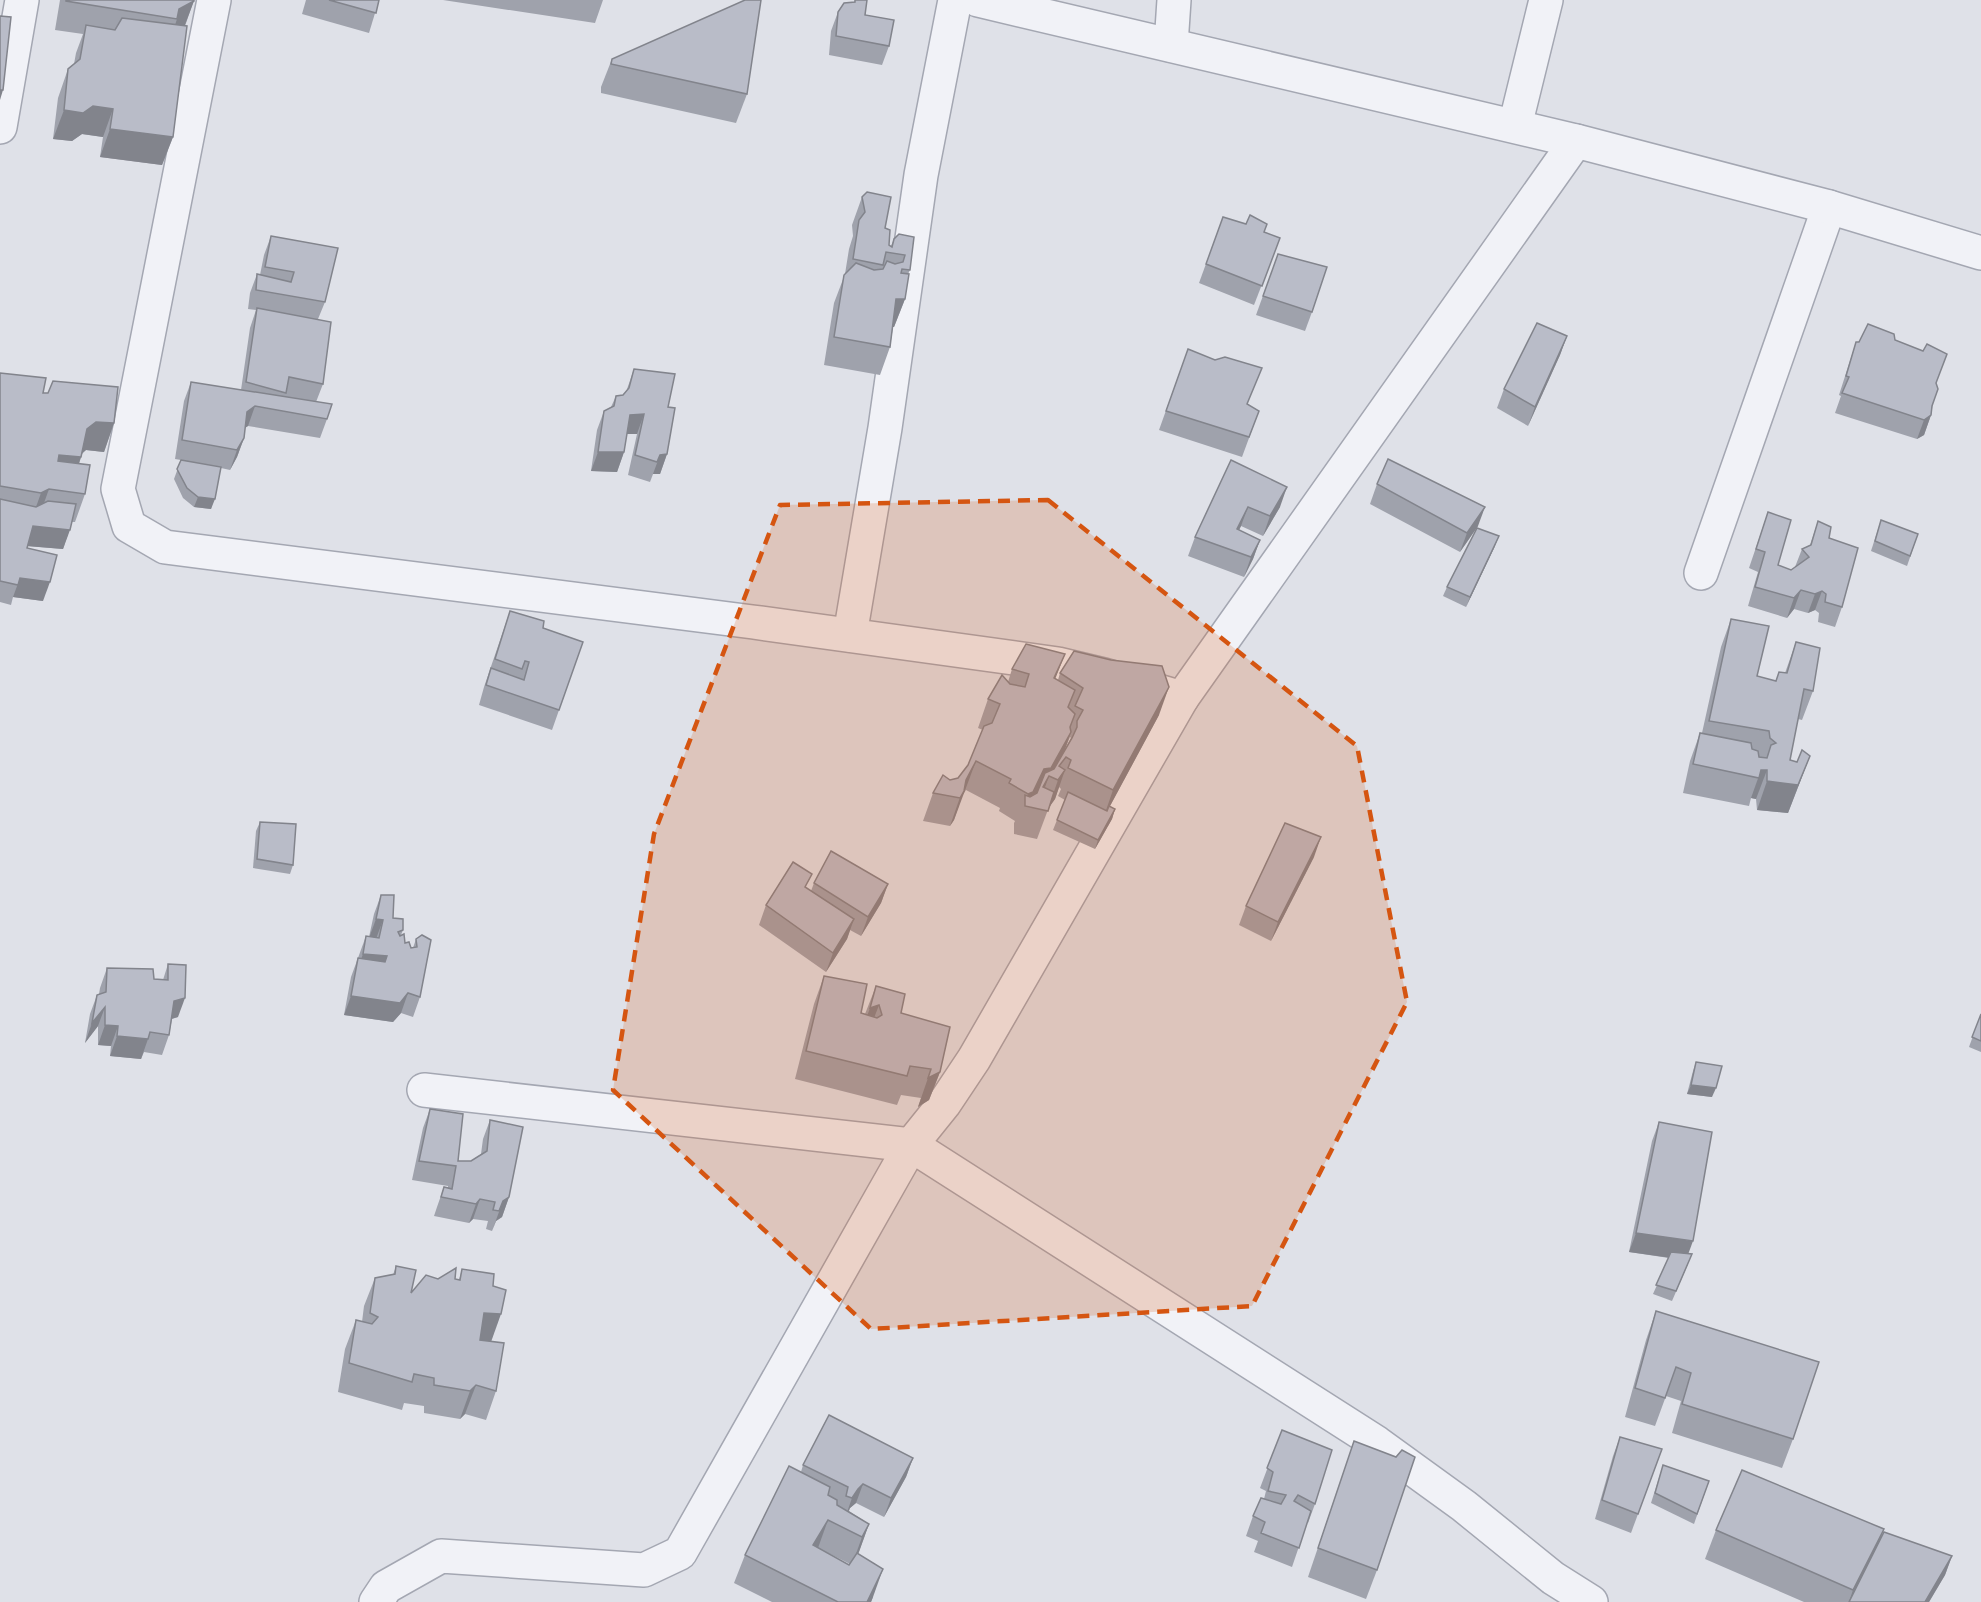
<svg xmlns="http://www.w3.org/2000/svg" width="1981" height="1602" font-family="Commissioner,sans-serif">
  <rect width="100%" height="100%" fill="#dfe1e8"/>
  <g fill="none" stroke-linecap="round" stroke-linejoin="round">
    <defs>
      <g id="minor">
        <path d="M214,0L118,489L129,526L165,547L753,622L1058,664L1104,675L1182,698L974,1059L944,1104L911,1145L1377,1443L1464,1506L1553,1578L1591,1602"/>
        <path d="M1171,45L1174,0"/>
        <path d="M1515,126L1546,0"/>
        <path d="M0,127L22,0"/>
        <path d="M1701,573L1829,207"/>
        <path d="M850,635L885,428L921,175L955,0"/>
        <path d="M1182,698L1576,141"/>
        <path d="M376,1602L386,1587L441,1556L644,1570L680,1553L911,1145L424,1090"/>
      </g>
      <path id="tertiary" d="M978,0L1576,141L1829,207L1981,253"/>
    </defs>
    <use href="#minor" stroke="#a4a7b2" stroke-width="36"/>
    <use href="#tertiary" stroke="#a4a7b2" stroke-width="36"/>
    <use href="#minor" stroke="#f1f2f7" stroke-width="33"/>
    <use href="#tertiary" stroke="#f1f2f7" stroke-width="33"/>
  </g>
  <g fill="#9fa2ac" fill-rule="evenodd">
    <path d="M60,0H194L185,26L173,137L162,165L100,157L103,137L82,134L72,141L53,139L58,98L68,69L74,64L76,53L83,34L55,30Z"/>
    <path d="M306,0H379L369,33L302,14Z"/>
    <path d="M443,0H603L595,23Z"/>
    <path d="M855,0L889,46L882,65L829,55L831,31L838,12L854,3Z"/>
    <path d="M612,59L747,94L736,123L601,93V87Z"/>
    <path d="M862,197L885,228L889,245L891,246L894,239L899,234L910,270L908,274L905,299L894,327H893L890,347L880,375L824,365L834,303L845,274L849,249L853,236L852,225Z"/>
    <path d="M1223,217L1280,238L1254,305L1199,283Z"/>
    <path d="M271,236L325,302L318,319L323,384L316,402L327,419L320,438L248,426L245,428L244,438L237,457L230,470L221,468L211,509L194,507L183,498L174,479L181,460L175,459L184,401L191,382L241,390L250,328L256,310L248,309L250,293L257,274L260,275L264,255Z"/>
    <path d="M1278,254L1312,312L1305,331L1256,315Z"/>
    <path d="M1567,336L1560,355L1528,426L1497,408L1504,389Z"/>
    <path d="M1895,340L1936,384L1931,415L1924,435L1917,439L1835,413L1841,396L1839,395L1856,342Z"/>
    <path d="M1188,349L1248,405L1259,411L1242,457L1159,430Z"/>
    <path d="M634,369L668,407L667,454L660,474H653L650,482L628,475L637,434H627L624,452L617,472L591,471L597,430L604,411L611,407L616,396L623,395L626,392Z"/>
    <path d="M0,373L43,393L114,423L104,452L86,450L82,454L79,464L85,494L75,522H72L63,549L28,546L27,548L43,601L13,597L11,605L0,602Z"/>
    <path d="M1231,460L1280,507L1263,536L1241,526L1239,530L1260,540L1253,559L1244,577L1188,556L1195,537Z"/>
    <path d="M1377,484L1478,526L1460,552L1370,504Z"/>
    <path d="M1768,512L1778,565L1791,570L1795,567L1802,549L1810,545L1818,521L1829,538L1842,607L1835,627L1818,622L1819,613L1815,610L1808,613L1794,609L1787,618L1748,606L1758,572L1749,568Z"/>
    <path d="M1881,520L1918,534L1907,566L1871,551Z"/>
    <path d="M1495,546L1466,607L1443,596L1447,587Z"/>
    <path d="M510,611L543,628L583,642L552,730L479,705L484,687Z"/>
    <path d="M1731,619L1757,676L1776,681L1785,673L1796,642L1813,691L1802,720L1798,719L1790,760L1797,762L1810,756L1788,813L1757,810L1756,799L1751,798L1749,806L1683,793L1690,761L1700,733H1702L1721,647Z"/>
    <path d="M1012,669L1055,679L1058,680L1060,673L1159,715L1110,806L1115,809L1112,819L1095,849L1053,830L1065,800L1058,796L1061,789L1059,787L1055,799L1049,807L1037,839L1014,834V823L1015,821L999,811L1000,808L966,790L962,796L954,820L950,826L923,821L933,793L950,780L958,778L968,765L983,730L978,728L988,699L1008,682ZM1070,737L1071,738L1065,749Z"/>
    <path d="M260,822L293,865L290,874L253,868L256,831Z"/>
    <path d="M1314,857L1271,941L1239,925L1246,906Z"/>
    <path d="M814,883L888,884L881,903L861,936L850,930L847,939L826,972L759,925L766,905L807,889L811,891Z"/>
    <path d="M381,895L393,918L403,930L401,935L405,943L411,948H413L416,939L420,997L413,1017L401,1013L393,1022L344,1015L351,977L366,936L369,937L374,914Z"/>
    <path d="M168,964L178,1017L172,1019L169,1035L162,1055L144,1052L141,1059L110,1056L111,1046L98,1045V1026L85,1043L90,1014L97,995L99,994L100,988L107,968L154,979L163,980Z"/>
    <path d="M824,976L861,1013L865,1014L876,986L901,1013L940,1072L929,1100L918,1107L921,1098L901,1095L897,1105L795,1079L814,1004Z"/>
    <path d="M1981,1014V1052L1969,1047Z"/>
    <path d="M1696,1062L1712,1097L1687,1094L1693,1071Z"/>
    <path d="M430,1109L458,1161H471L481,1154L483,1139L490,1120L509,1197L502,1217L496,1221L492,1231L486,1229L488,1221L473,1219L469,1223L434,1216L437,1207L444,1187L448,1188V1186L412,1180L423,1128Z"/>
    <path d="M1659,1122L1688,1253V1264L1672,1301L1653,1294L1669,1258L1629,1252L1652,1141Z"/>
    <path d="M396,1266L411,1293L438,1279L459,1280L462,1269L491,1341L496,1391L486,1420L465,1414L460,1419L424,1413V1406L404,1403L402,1410L338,1392L345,1349L356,1320L362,1322L364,1306L375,1278L393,1275Z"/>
    <path d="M1656,1311L1793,1439L1782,1468L1672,1433L1681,1401L1666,1396L1655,1426L1625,1417L1646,1340Z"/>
    <path d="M1282,1430L1315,1504L1308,1523H1307L1292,1567L1254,1552L1258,1541L1246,1536L1253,1516L1264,1499L1266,1491L1260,1488Z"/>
    <path d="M1620,1437L1662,1449L1631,1533L1595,1519L1613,1456Z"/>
    <path d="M1354,1441L1377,1570L1366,1599L1308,1577Z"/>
    <path d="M913,1458L906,1477L884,1517L856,1503L850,1508L849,1511L869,1524L858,1554L873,1597L871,1602H772L734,1583L745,1555L801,1472L803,1465ZM818,1548L850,1564L849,1565Z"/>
    <path d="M1663,1465L1709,1481L1694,1524L1651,1503Z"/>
    <path d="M1716,1530L1880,1541L1952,1556L1945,1575L1929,1602H1804L1705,1559Z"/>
  </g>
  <g fill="#82848c">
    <path d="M194,1L183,30L171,37L177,19L179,9Z"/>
    <path d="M0,90H3L0,100Z"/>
    <path d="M93,106L113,109L103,137L82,134L72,141L53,139L64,110Z"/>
    <path d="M110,129L173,137L162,165L100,157Z"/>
    <path d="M896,299H905L894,327H886Z"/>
    <path d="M1567,336L1560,355L1528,426L1535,407Z"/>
    <path d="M255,406L248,426L239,431L247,412Z"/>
    <path d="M644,414L637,434H623L630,415Z"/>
    <path d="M1931,415L1924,435L1917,439L1924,420Z"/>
    <path d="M96,422L114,423L104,452L86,450L77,457H81L71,486L48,483L59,455L87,429Z"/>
    <path d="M244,438L237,457L230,470L237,450Z"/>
    <path d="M598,452H624L617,472L591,471Z"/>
    <path d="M667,454L660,474H653L650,482L660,455Z"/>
    <path d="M1287,487L1280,507L1263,536L1270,516Z"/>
    <path d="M49,489L39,517L31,521L41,493Z"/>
    <path d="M198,497L215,499L211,509L194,507Z"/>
    <path d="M1248,507L1241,526L1230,548L1237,529Z"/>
    <path d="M1485,507L1478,526L1460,552L1467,533Z"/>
    <path d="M33,526L70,530L63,549L26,546Z"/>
    <path d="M1499,536L1495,546L1466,607L1470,597Z"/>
    <path d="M1260,540L1253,559L1244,577L1251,557Z"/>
    <path d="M20,578L50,582L43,601L13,597Z"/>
    <path d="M1801,590L1794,609L1787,618L1794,598Z"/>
    <path d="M1822,591L1815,610L1808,613L1815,594Z"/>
    <path d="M1065,654L1054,682V678Z"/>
    <path d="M1169,687L1159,715L1103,819L1113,790Z"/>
    <path d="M1071,732L1061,761L1049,776L1039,804H1025L1028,794L1044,769Z"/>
    <path d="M1810,756L1788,813L1757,810L1767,781Z"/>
    <path d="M976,761L954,820L950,826L966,780Z"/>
    <path d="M1065,770L1055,799L1048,809L1058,780Z"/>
    <path d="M1761,770H1767L1756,799L1751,798Z"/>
    <path d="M1115,809L1112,819L1095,849L1098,840Z"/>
    <path d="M1321,837L1314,857L1271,941L1278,922Z"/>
    <path d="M888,884L881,903L861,936L868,917Z"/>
    <path d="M376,919L383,920L376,939L369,938Z"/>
    <path d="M854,919L847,939L826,972L833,953Z"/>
    <path d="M363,954L387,956L380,976L356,973Z"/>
    <path d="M408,993L401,1013L393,1022L344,1015L351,996Z"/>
    <path d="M185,998L178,1017L167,1020L174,1001Z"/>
    <path d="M879,1005L868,1034L860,1036L870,1008Z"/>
    <path d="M105,1007L98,1026L85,1043L92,1023Z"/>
    <path d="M105,1025L118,1026L111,1046L98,1045Z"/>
    <path d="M117,1036L148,1039L141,1059L110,1056Z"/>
    <path d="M940,1072L929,1100L918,1107L928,1078Z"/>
    <path d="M1691,1085L1716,1088L1712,1097L1687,1094Z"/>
    <path d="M509,1197L502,1217L496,1221L492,1231L503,1201Z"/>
    <path d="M480,1199L473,1219L469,1223L476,1204Z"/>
    <path d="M1636,1233L1693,1241L1686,1260L1629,1252Z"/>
    <path d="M484,1313L501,1314L491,1342H473Z"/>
    <path d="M476,1385L465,1414L460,1419L470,1391Z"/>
    <path d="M913,1458L906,1477L884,1517L891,1498Z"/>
    <path d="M863,1484L856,1503L850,1508L845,1518L852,1498L858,1489Z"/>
    <path d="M828,1520L818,1548L813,1545Z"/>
    <path d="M869,1524L859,1552L852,1565L862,1537Z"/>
    <path d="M1884,1529L1874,1558L1849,1602L1853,1590Z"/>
    <path d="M1952,1556L1945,1575L1929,1602H1925Z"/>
    <path d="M883,1569L873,1597L871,1602H867Z"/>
  </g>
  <g fill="#b9bcc8" stroke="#82848c" stroke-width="1.5">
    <path d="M66,0H194V1L179,9L177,19L66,1Z"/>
    <path d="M329,0H379L376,13Z"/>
    <path d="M745,0H761L747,94L611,64L612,59Z"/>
    <path d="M855,0H867L865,15L894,20L889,46L836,36L838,12L844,3L855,2Z"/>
    <path d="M0,16L11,17L3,90H0Z"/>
    <path d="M122,18L187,26L173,137L110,129L113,109L93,106L83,113L64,110L68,69L80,59L86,25L115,30Z"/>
    <path d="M867,192L891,197L885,228L890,230L889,245L892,247L894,239L899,234L914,237L910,270L902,269L901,273L909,274L905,299H896L890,347L834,337L844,275L856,263L874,270L883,269L887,261L895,264L903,262L905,255L886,252L883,265L853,259L859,220L865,212L862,197Z"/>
    <path d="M1250,215L1267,224L1264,232L1280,238L1262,286L1206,264L1223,217L1246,224Z"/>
    <path d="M271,236L338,248L325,302L256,290L257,274L291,282L294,272L265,267Z"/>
    <path d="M1278,254L1327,267L1312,312L1263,296Z"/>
    <path d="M257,308L331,322L323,384L289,377L286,393L246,382Z"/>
    <path d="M1537,323L1567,336L1535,407L1504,389Z"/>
    <path d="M1868,324L1894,334L1895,340L1923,351L1927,344L1947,354L1936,383L1938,389L1932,406L1931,415L1924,420L1842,393L1849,377L1846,376L1856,342H1859Z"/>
    <path d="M1188,349L1215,360L1225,357L1262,368L1247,404L1259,411L1249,437L1166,411Z"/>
    <path d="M634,369L675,374L668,407L675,408L667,454L660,455L657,462L635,455L644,414L630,415L624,452H598L604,411L614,406L616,396L623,395L629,388Z"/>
    <path d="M0,373L46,378L43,393H48L53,381L118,387L114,423L96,422L87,429L81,457L59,455L58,461L90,465L85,494L49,489L41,493L0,486Z"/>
    <path d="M191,382L332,404L327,419L255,406L247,412L244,438L237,450L182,440Z"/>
    <path d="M1388,459L1485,507L1467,533L1377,484Z"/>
    <path d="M181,460L221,467L215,499L198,497L187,488L177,469Z"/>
    <path d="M1231,460L1287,487L1270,516L1248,507L1237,529L1260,540L1251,557L1195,537Z"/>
    <path d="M0,499L36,507L48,501L76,504L70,530L33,526L27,548L57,555L50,582L20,578L18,585L0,581Z"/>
    <path d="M1768,512L1791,520L1778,565L1791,570L1809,557L1802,549L1811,545L1818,521L1831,527L1829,538L1858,548L1842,607L1825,602L1826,594L1822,591L1815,594L1801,590L1794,598L1755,587L1765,552L1756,549Z"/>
    <path d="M1881,520L1918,534L1910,556L1875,541Z"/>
    <path d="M1477,528L1499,536L1470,597L1447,587Z"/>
    <path d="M510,611L544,621L543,628L583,642L559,710L486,685L491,668L524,680L529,662L525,661L522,669L495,659Z"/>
    <path d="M1731,619L1769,626L1757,676L1776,681L1779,672L1787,673L1796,642L1820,648L1813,691L1804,689L1790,760L1797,762L1802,750L1810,756L1798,785L1767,781V770H1761L1759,778L1693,764L1700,733L1751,743L1752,749L1758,751L1759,757L1767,758L1771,745L1776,743L1770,738L1769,731L1709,721Z"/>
    <path d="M1026,644L1065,654L1054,678L1075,690L1068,707L1075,714L1070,727L1071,732L1051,768L1044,769L1033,792L1028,794L1009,783L1011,779L976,761L966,780L964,791L960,798L933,793L943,775L950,780L958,778L968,765L984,726L992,723L1000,704L988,699L1002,675L1010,684L1025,687L1029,674L1012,669Z"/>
    <path d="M1074,651L1111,660L1162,666L1169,687L1113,790L1068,768L1071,760L1066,757L1059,766L1065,770L1058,780L1049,776L1043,787L1054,792L1048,811L1025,806V795L1030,797L1037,793L1045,773L1054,769L1072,738L1077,727V721L1083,710L1075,706L1083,688L1060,673Z"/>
    <path d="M1068,792L1107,811L1109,806L1115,809L1098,840L1057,820Z"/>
    <path d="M260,822L296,824L293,865L257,859Z"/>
    <path d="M1285,823L1321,837L1278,922L1246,906Z"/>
    <path d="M831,851L888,884L868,917L814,883Z"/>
    <path d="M793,862L812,874L805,887L854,919L833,953L766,905Z"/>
    <path d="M381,895H394L393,918L403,919V930L398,932L400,936L404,934L405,943L409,942L411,948L417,947L416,939L422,935L431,940L420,997L408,993L400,1003L351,996L358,958L385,962L387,956L363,954L366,936L379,938L383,920L376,919Z"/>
    <path d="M168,964L186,965L185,998L174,1001L169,1035L150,1032L148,1039L117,1036L118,1026L105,1025V1007L92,1023L97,995L106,992L107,968L153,969L154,979L168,980Z"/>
    <path d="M824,976L867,984L861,1013L877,1018L882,1015L879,1005L870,1008L876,986L905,994L901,1013L950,1027L940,1072L928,1078L931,1069L910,1066L907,1076L806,1051Z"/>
    <path d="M1981,1014V1041L1972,1037Z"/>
    <path d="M1696,1062L1722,1066L1716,1088L1691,1085Z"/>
    <path d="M430,1109L463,1114L458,1161H471L487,1151L490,1120L523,1127L509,1197L503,1201L499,1211L493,1210L495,1202L480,1199L476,1204L441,1197L444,1187L452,1189L456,1166L419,1161Z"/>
    <path d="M1659,1122L1712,1132L1693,1241L1636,1233Z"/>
    <path d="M1671,1252L1692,1254L1676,1291L1656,1285Z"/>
    <path d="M396,1266L416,1270L411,1293L426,1275L438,1279L456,1268L455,1279L460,1280L462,1269L494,1274L493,1286L506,1290L501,1314L484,1313L480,1340L504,1343L496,1391L476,1385L470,1391L434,1385V1378L414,1374L412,1382L349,1363L356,1320L372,1324L378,1317L370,1313L375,1278L395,1274Z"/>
    <path d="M1656,1311L1819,1362L1793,1439L1682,1404L1691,1373L1676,1367L1665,1398L1635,1388Z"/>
    <path d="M829,1415L913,1458L891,1498L863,1484L858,1489L852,1498L846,1496L848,1487L803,1465Z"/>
    <path d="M1282,1430L1332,1450L1315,1504L1298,1495L1294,1501L1311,1511L1299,1548L1261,1533L1265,1522L1253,1516L1261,1498L1281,1504L1286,1495L1268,1491L1273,1472L1267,1468Z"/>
    <path d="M1620,1437L1662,1449L1638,1514L1602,1500Z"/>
    <path d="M1354,1441L1396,1457L1402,1450L1415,1457L1377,1570L1318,1548Z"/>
    <path d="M1663,1465L1709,1481L1697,1514L1655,1493Z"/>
    <path d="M789,1466L830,1487L828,1495L837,1500V1505L869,1524L862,1537L828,1520L813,1545L849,1565L857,1553L883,1569L867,1602H838L745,1555Z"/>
    <path d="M1742,1470L1884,1529L1853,1590L1716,1530Z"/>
    <path d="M1884,1532L1952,1556L1925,1602H1849Z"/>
  </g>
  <path fill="#d55511" fill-opacity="0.2" stroke="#d55511" stroke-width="4.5" stroke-dasharray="12 8" stroke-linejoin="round" d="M1048,500L1357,746L1407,1002L1252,1306L871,1329L613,1090L654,834L780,505Z"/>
</svg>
